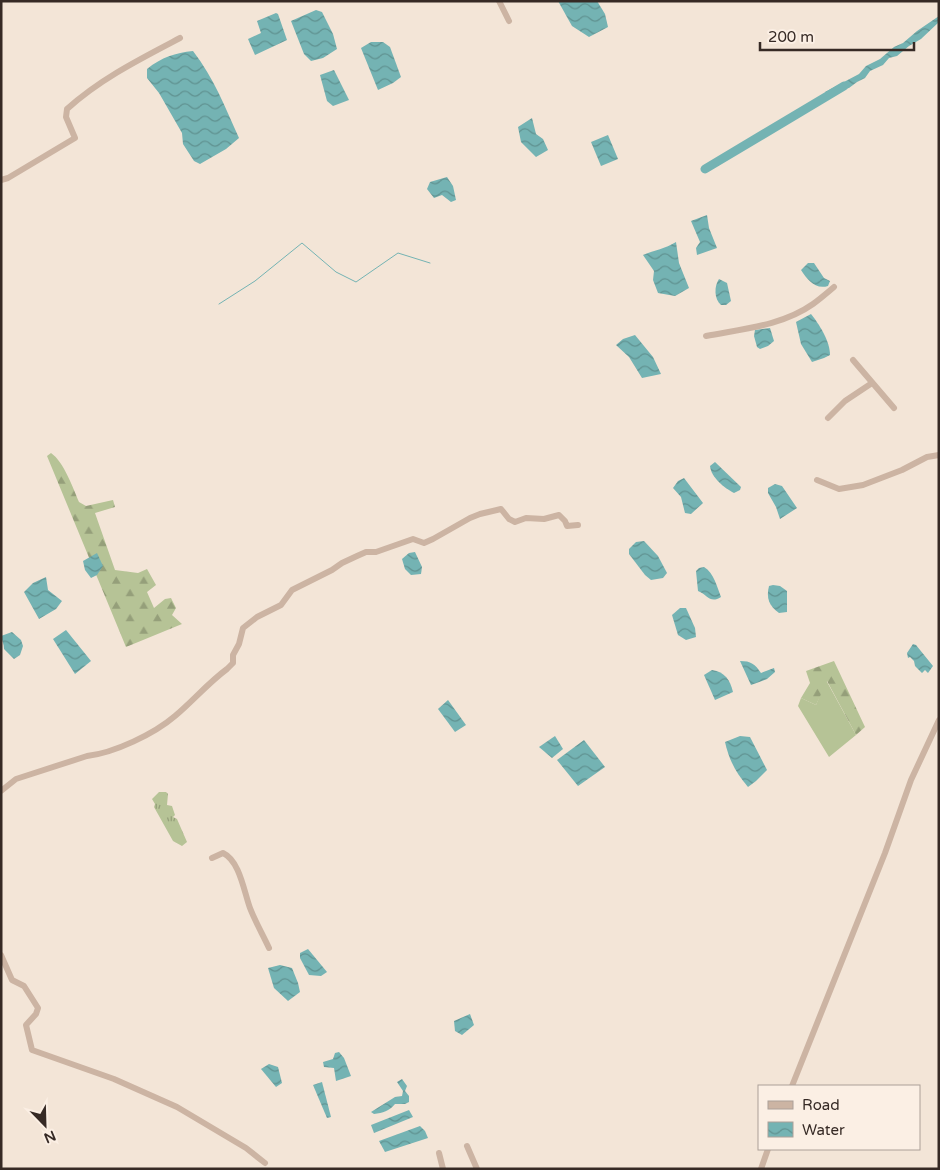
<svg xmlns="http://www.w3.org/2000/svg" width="940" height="1170" font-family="'Varela Round',sans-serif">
  <defs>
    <pattern id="forest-firs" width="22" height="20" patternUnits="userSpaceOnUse" patternTransform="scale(1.25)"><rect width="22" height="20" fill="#b6c396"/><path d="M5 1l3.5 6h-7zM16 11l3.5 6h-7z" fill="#959f7a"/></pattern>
    <pattern id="park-tufts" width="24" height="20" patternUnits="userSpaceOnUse" patternTransform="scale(1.25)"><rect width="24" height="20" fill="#b6c396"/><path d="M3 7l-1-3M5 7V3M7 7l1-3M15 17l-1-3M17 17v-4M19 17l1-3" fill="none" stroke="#959f7a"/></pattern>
    <pattern id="water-waves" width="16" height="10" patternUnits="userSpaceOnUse" patternTransform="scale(1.25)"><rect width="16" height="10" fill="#74b3b3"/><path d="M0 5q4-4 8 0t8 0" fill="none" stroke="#609291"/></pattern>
  </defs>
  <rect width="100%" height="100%" fill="#f3e5d7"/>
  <path fill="#b6c396" d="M826,680L856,735L829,757L798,706L801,698L816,705Z"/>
  <g fill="url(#forest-firs)">
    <path d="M51,453C64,462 73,488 79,502L86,506L113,500L115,507L95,513L115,570L138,573L147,569L156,585L147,592L154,608L165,599L171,598L176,608L172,615L182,624L126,647L47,456Z"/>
    <path d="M834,661L865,727L856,735L827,681L816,705L801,698L810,683L806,671Z"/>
  </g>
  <path fill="url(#park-tufts)" d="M159,792H166L168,794L167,805L172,806L175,815L173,817L177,819L187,842L182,846L173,841L154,807L155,804L152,799Z"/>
  <g fill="url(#water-waves)">
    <path d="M558,1H597L605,14L608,27L589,37L572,26Z"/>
    <path d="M316,10L322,12L333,34L337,49L323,58L311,61L304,54L291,21Z"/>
    <path d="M276,13L278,14L287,40L255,55L248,39L261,33L257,21Z"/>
    <path d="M939,16V22L921,39L909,46L897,56L889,58L883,65L870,71L865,78L857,82L849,88L832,92L829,99L825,92L859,74L866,66L880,59L894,47L903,43L917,31Z"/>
    <path d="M371,42H383L390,47L401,77L393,83L378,90L361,48Z"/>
    <path d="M193,51C214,78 225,107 239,138L226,149L200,164L194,161L183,144L182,133L159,93L147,78V69C162,57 175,53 193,51Z"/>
    <path d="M334,70L349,100L333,106L327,101L320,75Z"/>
    <path d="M532,118L536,134L543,139L548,150L536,157L521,142L518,127Z"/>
    <path d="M608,135L618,159L601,166L591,142Z"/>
    <path d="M447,177L453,186L456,200L451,202L442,195L434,198L427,189L430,182Z"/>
    <path d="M707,215L709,228L717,248L697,255L696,248L700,242L691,221Z"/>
    <path d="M676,242L679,263L689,288L675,296L658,293L653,280L654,271L643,255C655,250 665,249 676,242Z"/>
    <path d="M808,263H814L824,278L830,281L828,286C815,290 807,279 801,270Z"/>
    <path d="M719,279L727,283L731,301L726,305H721C714,299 714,286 719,279Z"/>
    <path d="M811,314C819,324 830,341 830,355L824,358L812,362L801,344L796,322Z"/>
    <path d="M770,328L774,341L768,346L760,349L757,347L754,336L755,330Z"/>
    <path d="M635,335L653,357L661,374L642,378L629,357L616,345L623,339Z"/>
    <path d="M715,462L741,487L740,490L734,493C724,488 711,477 710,466Z"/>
    <path d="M684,478L703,503L691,514L685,513L681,497L673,488L678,481Z"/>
    <path d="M775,484L782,486L797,508L780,519L776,507L768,493V488Z"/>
    <path d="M644,541L658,556L667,573L663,578L651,580L645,575L629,554V549L636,542Z"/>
    <path d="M415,552L422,567L421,574L411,575L405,569L402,559L409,553Z"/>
    <path d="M97,553L103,566L97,575L91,578L85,570L83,561Z"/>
    <path d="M704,567C714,573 717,587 721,597C710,604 708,595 698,591L696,571L699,568Z"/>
    <path d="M46,577L48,590L62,601L56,609L39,619L24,592L33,583Z"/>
    <path d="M773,585L780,586L787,591V612L779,613C769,606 766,598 769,586Z"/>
    <path d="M680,608H686L695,628L696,637L686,640L678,635L672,615Z"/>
    <path d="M66,630L91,661L75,674L53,639Z"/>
    <path d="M12,632L21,640L23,646L20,655L14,659L4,649C4,644 2,641 1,636Z"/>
    <path d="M913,644L916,645L933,666L928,673L925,670L922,673L915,666L914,661L910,657L908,658L907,653Z"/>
    <path d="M740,661C751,661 755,664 761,673L774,668L775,672L767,679L751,685Z"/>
    <path d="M712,670C725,672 730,680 733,692L715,700L704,675Z"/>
    <path d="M448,700L466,725L455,732L438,709Z"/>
    <path d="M555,736L563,749L552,758L539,747Z"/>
    <path d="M740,736L750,737L767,770L756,781L748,787C736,773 729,760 725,742Z"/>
    <path d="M584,740L605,767L578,786L557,760Z"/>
    <path d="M308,949L327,972L321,976L309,975L300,958V953Z"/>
    <path d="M280,965L292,968L298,983L300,992L288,1001L274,988L268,968Z"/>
    <path d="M470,1014L474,1025L462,1035L455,1031L454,1021Z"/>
    <path d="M339,1052L344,1058L351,1076L336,1081L334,1068L324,1067L323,1062L333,1059L335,1053Z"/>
    <path d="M269,1064L278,1067L282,1083L276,1087L261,1069Z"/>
    <path d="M402,1079L407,1086L405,1091L409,1096V1102L405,1104H395C389,1111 383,1113 374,1114L371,1112L395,1097L402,1096L403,1091L397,1082Z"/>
    <path d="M322,1082L331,1117L327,1118L313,1085Z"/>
    <path d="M409,1110L413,1117L374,1133L371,1125Z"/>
    <path d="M420,1126L425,1131L428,1138L385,1152L379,1141Z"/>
  </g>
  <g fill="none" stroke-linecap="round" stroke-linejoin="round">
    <path stroke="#74b3b3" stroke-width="1" d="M219,304L255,281L302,243L336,272L356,282L398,253L430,263"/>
    <path stroke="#74b3b3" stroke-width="9" d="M705,169L844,86"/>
    <g stroke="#ccb4a3" stroke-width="6">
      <path d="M499,1L509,21"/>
      <path d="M1,180L8,178L75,138L66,117L67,109C100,79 140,59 180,38"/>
      <path d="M706,336C741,329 782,326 813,304C820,299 827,293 834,287"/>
      <path d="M853,360L894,408"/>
      <path d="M828,418L845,401L872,383"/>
      <path d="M817,480L839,489L863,485L902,470L927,457L939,455"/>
      <path d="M1,791L16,779L87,756C114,753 154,734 175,716C193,701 208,683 227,669L233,663V655L239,644L243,628L257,617L281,605L292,590L332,570L342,563L357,556L366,552H376L413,539L424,543L433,539L470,518L480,514L501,509L509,519L515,522L526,518L544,519L559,515L565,521L567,526L578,525"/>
      <path d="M212,858L223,853C240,861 244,892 250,908C255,921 263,935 269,948"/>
      <path d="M1,955L12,980L24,986L38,1008L36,1014L26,1025L32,1050L114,1079L177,1107L246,1148L265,1163"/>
      <path d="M792,1086L885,853L911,780L939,720"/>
      <path d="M467,1146L477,1169"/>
      <path d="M439,1153L443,1169"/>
      <path d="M761,1169L768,1149"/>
    </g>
  </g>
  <rect width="940" height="1170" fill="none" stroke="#362a25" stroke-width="5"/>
  <rect x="758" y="1085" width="162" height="65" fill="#fbefe4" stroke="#aca098"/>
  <rect x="768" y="1101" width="25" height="8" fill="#ccb4a3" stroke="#aca098"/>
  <text x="802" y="1110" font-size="15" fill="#362a25">Road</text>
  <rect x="768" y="1122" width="25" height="15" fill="url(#water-waves)" stroke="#aca098"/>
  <text x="802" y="1135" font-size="15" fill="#362a25">Water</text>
  <g transform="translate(45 1125) rotate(157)" stroke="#fbefe4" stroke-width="4" paint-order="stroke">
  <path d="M0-4L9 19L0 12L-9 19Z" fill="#362a25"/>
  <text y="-8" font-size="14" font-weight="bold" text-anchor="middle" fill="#362a25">N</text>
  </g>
  <path d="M760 42v8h154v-8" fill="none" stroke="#362a25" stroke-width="2.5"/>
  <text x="768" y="42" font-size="15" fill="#362a25" stroke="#fbefe4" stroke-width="4" paint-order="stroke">200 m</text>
</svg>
